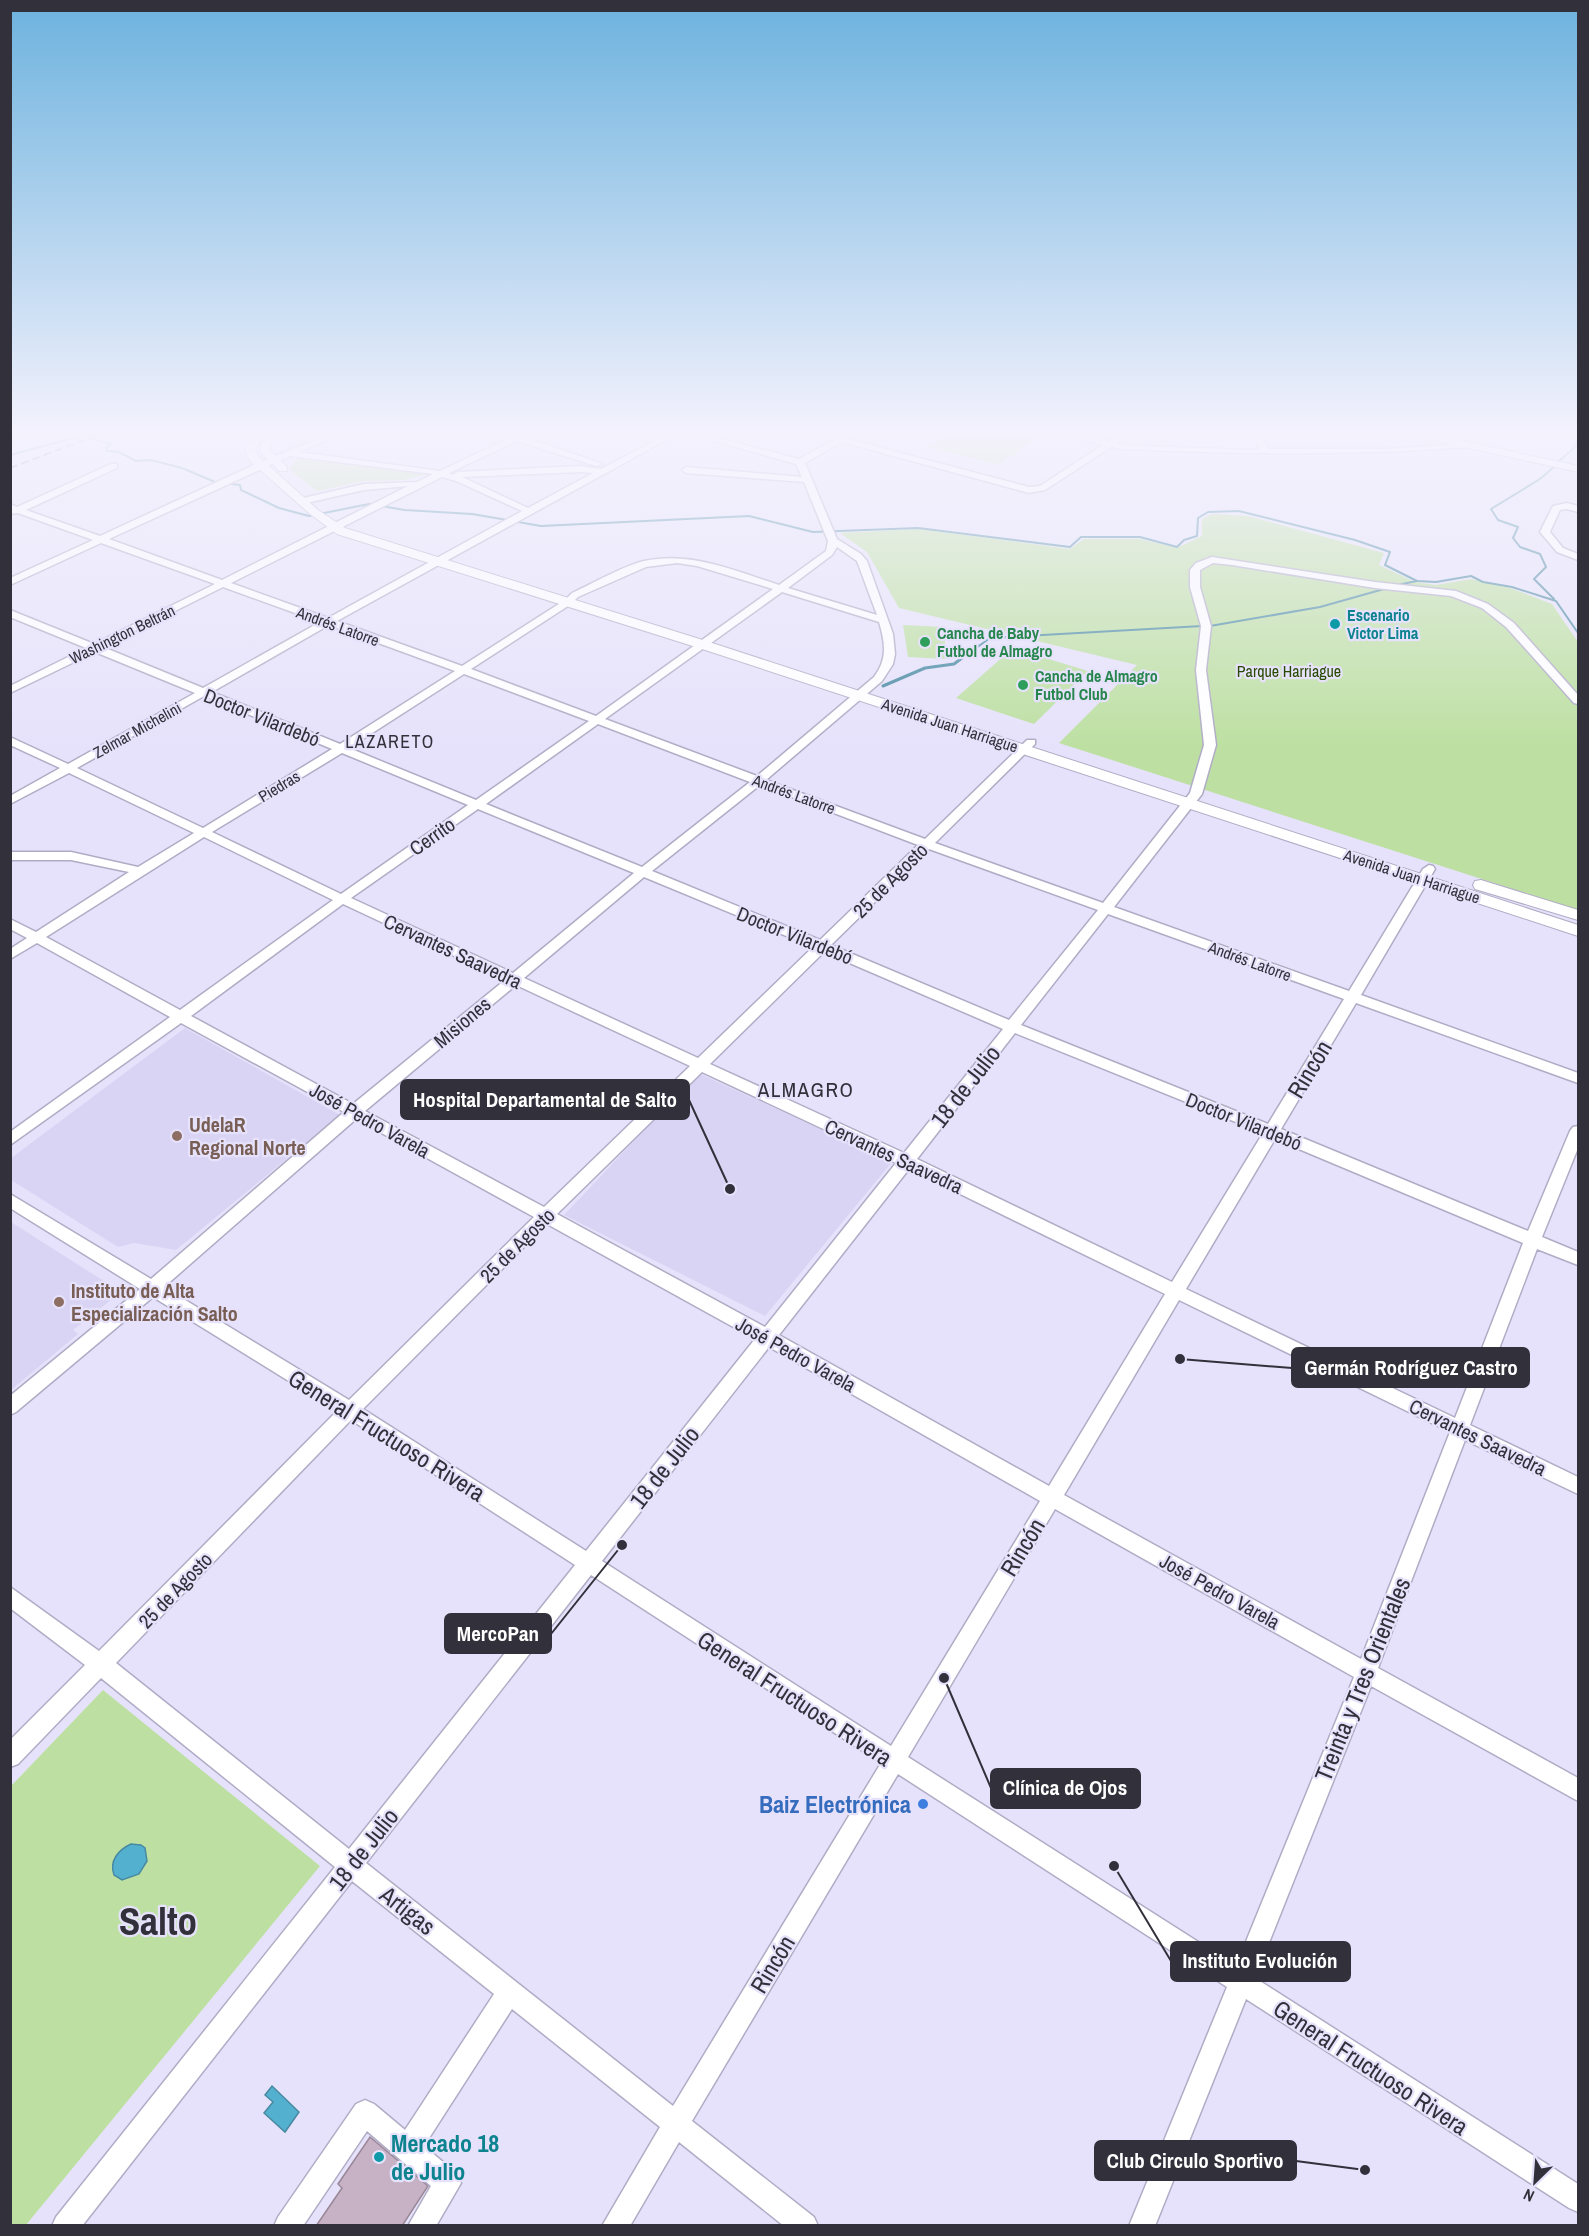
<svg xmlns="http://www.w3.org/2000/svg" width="1589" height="2236" font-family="'Archivo Narrow',sans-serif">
  <rect width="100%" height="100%" fill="#e6e2fb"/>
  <g fill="#d9d4f4">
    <path d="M185,1028L340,1115L176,1250L134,1243L118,1247L11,1180V1158Z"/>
    <path d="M698,1073L892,1162L765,1316L564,1215Z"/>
    <path d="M11,1222L121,1292L73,1330L78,1334L11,1390Z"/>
  </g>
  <g fill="#bde0a2">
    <path d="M949,434H1044L998,465L928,447Z"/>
    <path d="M298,458L418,470L428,474L403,480L364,481L317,491L289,469Z"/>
    <path d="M1212,514L1248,516L1384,553L1379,565L1415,582L1436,585L1471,579L1510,588L1552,604L1578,642V910L1059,743L1137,665L899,608L867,552L840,533L919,529L1070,549L1084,539H1140L1177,548L1202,536V519Z"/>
    <path d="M903,625L945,627V659L908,657Z"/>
    <path d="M1013,648L1088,671L1034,724L956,698Z"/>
    <path d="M103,1690L320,1866L26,2225L11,2226V1786Z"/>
  </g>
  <g fill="#53b0cf" stroke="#498aa2" stroke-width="1.5">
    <path d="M131,1844L141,1845L145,1848L147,1861L139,1874L122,1880L114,1875C109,1861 118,1850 131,1844Z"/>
    <path d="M272,2086L299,2112L285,2132L264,2113L273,2102L265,2095Z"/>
  </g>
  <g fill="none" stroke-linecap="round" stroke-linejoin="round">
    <g stroke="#498aa2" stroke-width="2">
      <path d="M88,434L92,439L111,444L106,448L107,451L119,452L136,461L151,460L182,468L215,482L240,485L241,490L279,508L309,516L369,504L405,510L472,514L541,526L749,516L813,532L918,528L1070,547L1081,537H1140L1177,547L1184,540L1197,536L1198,518L1208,512L1239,511L1355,540L1390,552L1385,565L1417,581L1436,582L1471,576L1483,582L1512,587L1556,601L1578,633"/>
      <path d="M10,455L88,434"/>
      <path d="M1559,461L1574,448L1578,438"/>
      <path d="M1397,585L1417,581"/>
      <path d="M1554,599L1534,579L1546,567L1540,554L1520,547L1513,538L1518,527L1498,520L1491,509L1540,479L1555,466"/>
      <path d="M1210,626L1320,607L1384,589"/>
      <path d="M976,648L990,638L1202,626"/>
    </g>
    <path stroke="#498aa2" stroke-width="3" d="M883,686L925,668L954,664L978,646"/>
  </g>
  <path fill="#c7b2c5" stroke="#998697" stroke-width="1.5" d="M370,2137L428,2186L402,2226H316L342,2188L338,2184Z"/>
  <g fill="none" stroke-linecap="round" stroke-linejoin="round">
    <defs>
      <g id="minor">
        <path d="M330,434H341L299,452L440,471L509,438L508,434H528L524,437L603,464L596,466L517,441L449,473L453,475L457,472L581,466L601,469L667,434H677L337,621L462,666L565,600L572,593C592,584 623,566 644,561C691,551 735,571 779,585L826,551L828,541L804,482L686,473L682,470L686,467L802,477L796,464L690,434H703L799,459L834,440L816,434L840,437L846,435L850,437L848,439L1029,487L1040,486L1103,445L1065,434H1078L1109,441L1121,434H1130L1117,443L1121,445L1248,450L1260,449L1252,434H1260L1268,449H1387L1471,443V447H1468C1352,456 1237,454 1121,449L1111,447L1045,490L1029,493L842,442L805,463L837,539L861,554L867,561L893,634L895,654L893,664L882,681L766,780L925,839L1027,740H1035V744L935,843L1103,903L1190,793L1204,745L1196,670L1201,626L1190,587V570L1196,563L1212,557L1375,582L1456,591L1488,604L1514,623L1578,695V704L1574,703L1506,627L1482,608L1451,596L1375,588L1232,565L1213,563L1200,570V587L1211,626L1206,670L1216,745L1202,794L1114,907L1349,991L1423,869L1429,865L1433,866L1435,869L1361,995L1578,1073V1083L1356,1003L1281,1129L1528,1231L1570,1131L1573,1127L1578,1126V1148L1542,1237L1578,1252V1265L1537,1249L1470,1425L1578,1477V1494L1465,1440L1378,1668L1578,1778V1801L1371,1686L1255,1978L1578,2184V2212L1569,2208L1246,1999L1155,2226H1129L1227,1987L898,1774L692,2121L814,2217L818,2226H784L679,2142L630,2226H602L660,2127L512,2009L424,2146L457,2174L461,2183L436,2226H408L431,2186L367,2131L303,2226H274L278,2217L356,2104L365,2100L374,2104L405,2130L494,1994L352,1881L82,2226H52L56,2217L335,1867L101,1678L18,1764L10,1767V1740L85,1665L10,1608V1587L99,1651L337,1411L153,1297L16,1412L10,1415V1396L140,1289L10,1208V1194L151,1279L344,1112L181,1023L10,1145V1132L170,1017L37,943L10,959V949L27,938L10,929V919L36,932L129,872L71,860H10V852H71L138,867L194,833L69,773L10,804V796L60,768L10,745V737L68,764L195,693L95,652L10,693V686L86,648L10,617V610L94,644L215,584L101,543L10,585V578L93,540L18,513L10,514V504L17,507L111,464H117V468L26,510L100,536L258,463ZM290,456L433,474L417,482L364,484L299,499L298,501L302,504L364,490L408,486L222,580L109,539ZM581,472L593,473L528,508L462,477ZM442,477L456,481L522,511L328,618L231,583ZM837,547L857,561L877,615L788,588L832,555ZM677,563L697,566L773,589L596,716L471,669L571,604L578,597L646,567ZM223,587L320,622L203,688L103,647ZM782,592L879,622C885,642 888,659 874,677L757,776L605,719ZM329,625L455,671L340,744L212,692ZM464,674L589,721L476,800L349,748ZM204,696L332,749L203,828L77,768ZM598,724L750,782L642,867L486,804ZM342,753L468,805L341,894L212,832ZM760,785L918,845L820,940L652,871ZM478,809L634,873L513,973L351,898ZM204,837L333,900L180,1010L46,937ZM929,849L1098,910L1009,1020L831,945ZM644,877L813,947L698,1058L524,978ZM343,904L505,980L353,1104L191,1016ZM1108,914L1344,999L1268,1124L1021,1025ZM824,952L1003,1029L904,1153L710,1064ZM516,985L690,1066L544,1207L365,1111ZM1015,1033L1263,1133L1172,1282L917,1159ZM702,1072L896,1163L765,1327L557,1214ZM356,1119L534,1217L349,1400L164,1287ZM1275,1139L1523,1243L1455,1418L1186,1289ZM909,1169L1165,1294L1049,1486L779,1335ZM547,1224L755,1339L586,1551L363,1409ZM1179,1300L1450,1432L1361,1659L1064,1495ZM769,1347L1040,1501L891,1746L602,1561ZM351,1420L575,1565L349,1849L116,1663ZM1055,1509L1354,1677L1236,1966L908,1757ZM591,1575L881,1763L673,2106L366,1863Z"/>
        <path d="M1567,503L1578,506V512L1567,509L1560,510L1550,532L1563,548L1578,554V560L1557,552L1540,532L1553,506Z"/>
      </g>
      <g id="tertiary">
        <path d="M254,434H264L255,450L259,457L318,510L345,528L709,642L1578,925V936L699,648L337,534L310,514L250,461L245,450Z"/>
        <path d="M268,434H278L271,444L270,450L287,467V471H279L260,451L261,444Z"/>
        <path d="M1414,434H1432L1578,466V472L1419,437Z"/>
        <path d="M1481,880L1578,910V920L1475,889L1473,885L1475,881Z"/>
      </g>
    </defs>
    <use href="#minor" stroke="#b0acc5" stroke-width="3"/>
    <use href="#tertiary" stroke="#b0acc5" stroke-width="2"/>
    <use href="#minor" fill="#fff" fill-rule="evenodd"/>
    <use href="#tertiary" fill="#fff" fill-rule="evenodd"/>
    <path stroke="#7d7b8b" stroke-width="2" stroke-dasharray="8 4" stroke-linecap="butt" d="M10,468L100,434"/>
  </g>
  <linearGradient id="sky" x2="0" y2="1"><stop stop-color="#6cb2de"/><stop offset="0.58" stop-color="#f4f2fd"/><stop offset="1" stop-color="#f4f2fd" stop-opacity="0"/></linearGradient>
  <rect width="1589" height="747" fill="url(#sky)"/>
  <g fill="#0f9aa8" stroke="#e6e2fb" stroke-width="2">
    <circle cx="1335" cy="624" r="6"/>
    <circle cx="379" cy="2157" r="6"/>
  </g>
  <g fill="#2e9e5b" stroke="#e6e2fb" stroke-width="2">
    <circle cx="925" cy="642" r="6"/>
    <circle cx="1023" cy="685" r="6"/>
  </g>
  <g fill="#8d6e63" stroke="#e6e2fb" stroke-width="2">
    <circle cx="177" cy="1136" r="6"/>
    <circle cx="59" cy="1302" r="6"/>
  </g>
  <circle fill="#3f7fe0" stroke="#e6e2fb" stroke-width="2" cx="923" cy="1804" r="6"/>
  <g text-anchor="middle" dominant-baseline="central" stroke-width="4.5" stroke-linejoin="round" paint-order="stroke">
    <g font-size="16" font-weight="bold" fill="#0d838f" stroke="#e6e2fb" text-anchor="start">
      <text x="1347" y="615">Escenario<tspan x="1347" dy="18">Victor Lima</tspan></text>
    </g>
    <g font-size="16" fill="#32303a" stroke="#e6e2fb">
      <text transform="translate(338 626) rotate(20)">Andrés Latorre</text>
      <text transform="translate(122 634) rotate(-26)">Washington Beltrán</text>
      <text transform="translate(950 725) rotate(18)">Avenida Juan Harriague</text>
      <text transform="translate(137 730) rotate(-29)">Zelmar Michelini</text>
      <text transform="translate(279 786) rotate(-31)">Piedras</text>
      <text transform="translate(794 794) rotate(20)">Andrés Latorre</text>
      <text transform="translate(1412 876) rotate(18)">Avenida Juan Harriague</text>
      <text transform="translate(1250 961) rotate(20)">Andrés Latorre</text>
    </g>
    <g font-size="16" font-weight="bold" fill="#27864d" stroke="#e6e2fb" text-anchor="start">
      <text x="937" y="633">Cancha de Baby<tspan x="937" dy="18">Futbol de Almagro</tspan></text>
      <text x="1035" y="676">Cancha de Almagro<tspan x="1035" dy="18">Futbol Club</tspan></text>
    </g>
    <g font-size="16" fill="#284900" stroke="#e6e2fb">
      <text x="1289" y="671">Parque Harriague</text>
    </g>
    <g font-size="18" letter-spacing="1.5" fill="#32303a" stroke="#e6e2fb">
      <text x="390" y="741">LAZARETO</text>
    </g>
    <g font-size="20" fill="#32303a" stroke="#e6e2fb">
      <text transform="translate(262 717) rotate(22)">Doctor Vilardebó</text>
      <text transform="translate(432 836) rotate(-35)">Cerrito</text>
      <text transform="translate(890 880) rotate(-45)">25 de Agosto</text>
      <text transform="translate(795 935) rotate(22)">Doctor Vilardebó</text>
      <text transform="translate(453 951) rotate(25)">Cervantes Saavedra</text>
      <text transform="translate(462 1022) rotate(-40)">Misiones</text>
      <text transform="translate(370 1120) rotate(29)">José Pedro Varela</text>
      <text transform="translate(1244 1121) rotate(22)">Doctor Vilardebó</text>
      <text transform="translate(894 1156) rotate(25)">Cervantes Saavedra</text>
      <text transform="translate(517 1245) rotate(-45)">25 de Agosto</text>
      <text transform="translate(796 1354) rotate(29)">José Pedro Varela</text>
      <text transform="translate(1478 1437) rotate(26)">Cervantes Saavedra</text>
      <text transform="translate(175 1590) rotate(-46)">25 de Agosto</text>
      <text transform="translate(1220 1591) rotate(29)">José Pedro Varela</text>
    </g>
    <g font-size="20" font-weight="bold" fill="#785e54" stroke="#e6e2fb" text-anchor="start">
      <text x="189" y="1124">UdelaR<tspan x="189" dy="23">Regional Norte</tspan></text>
      <text x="71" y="1290">Instituto de Alta<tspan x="71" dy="23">Especialización Salto</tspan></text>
    </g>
    <g font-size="21" letter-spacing="1.5" fill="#32303a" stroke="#e6e2fb">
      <text x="806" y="1089">ALMAGRO</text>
    </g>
    <g font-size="24" fill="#32303a" stroke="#e6e2fb">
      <text transform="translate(1309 1069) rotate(-59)">Rincón</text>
      <text transform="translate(965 1086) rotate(-52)">18 de Julio</text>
      <text transform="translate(387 1435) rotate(32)">General Fructuoso Rivera</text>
      <text transform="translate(664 1467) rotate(-52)">18 de Julio</text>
      <text transform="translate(1022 1547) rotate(-59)">Rincón</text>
      <text transform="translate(1362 1679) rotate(-68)">Treinta y Tres Orientales</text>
      <text transform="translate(795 1698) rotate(33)">General Fructuoso Rivera</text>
      <text transform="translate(363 1849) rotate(-52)">18 de Julio</text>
      <text transform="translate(408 1910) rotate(38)">Artigas</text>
      <text transform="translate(772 1964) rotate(-59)">Rincón</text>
      <text transform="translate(1371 2067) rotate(33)">General Fructuoso Rivera</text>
    </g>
    <g font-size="24" font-weight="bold" fill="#366cbe" stroke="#e6e2fb" text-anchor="end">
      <text x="911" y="1804">Baiz Electrónica</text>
    </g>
    <g font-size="24" font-weight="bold" fill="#0d838f" stroke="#e6e2fb" text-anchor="start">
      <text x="391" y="2143">Mercado 18<tspan x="391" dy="28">de Julio</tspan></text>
    </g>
    <g font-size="39" font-weight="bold" fill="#32303a" stroke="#e6e2fb">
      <text x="158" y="1921">Salto</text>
    </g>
  </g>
  <path fill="none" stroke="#32303a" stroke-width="2" d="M730 1189L689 1100M1180 1359L1292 1368M622 1545L551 1634M944 1678L991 1788M1114 1866L1171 1961M1365 2170L1296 2161"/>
  <g fill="#32303a" stroke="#e6e2fb" stroke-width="2">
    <circle cx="730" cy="1189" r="6"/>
    <circle cx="1180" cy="1359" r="6"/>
    <circle cx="622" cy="1545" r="6"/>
    <circle cx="944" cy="1678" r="6"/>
    <circle cx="1114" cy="1866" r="6"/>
    <circle cx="1365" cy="2170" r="6"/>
  </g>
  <g fill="#32303a" stroke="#32303a" stroke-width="2">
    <rect x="401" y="1080" width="288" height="39" rx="6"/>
    <rect x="1292" y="1348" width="237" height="39" rx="6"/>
    <rect x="445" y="1614" width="106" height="39" rx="6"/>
    <rect x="991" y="1769" width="149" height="39" rx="6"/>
    <rect x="1171" y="1942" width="179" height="39" rx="6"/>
    <rect x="1095" y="2141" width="201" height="39" rx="6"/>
  </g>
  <g font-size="21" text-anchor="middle" font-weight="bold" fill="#fff">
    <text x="545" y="1107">Hospital Departamental de Salto</text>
    <text x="1411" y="1375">Germán Rodríguez Castro</text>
    <text x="498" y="1641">MercoPan</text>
    <text x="1065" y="1795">Clínica de Ojos</text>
    <text x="1260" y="1968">Instituto Evolución</text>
    <text x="1195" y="2168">Club Circulo Sportivo</text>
  </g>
  <rect width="1589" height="2236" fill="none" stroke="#32303a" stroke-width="24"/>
  <g transform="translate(1535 2182) rotate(205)" stroke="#e6e2fb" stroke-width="4.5" paint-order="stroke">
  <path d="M0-4.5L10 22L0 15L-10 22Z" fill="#32303a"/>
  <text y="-9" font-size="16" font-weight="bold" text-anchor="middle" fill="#32303a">N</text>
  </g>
</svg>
